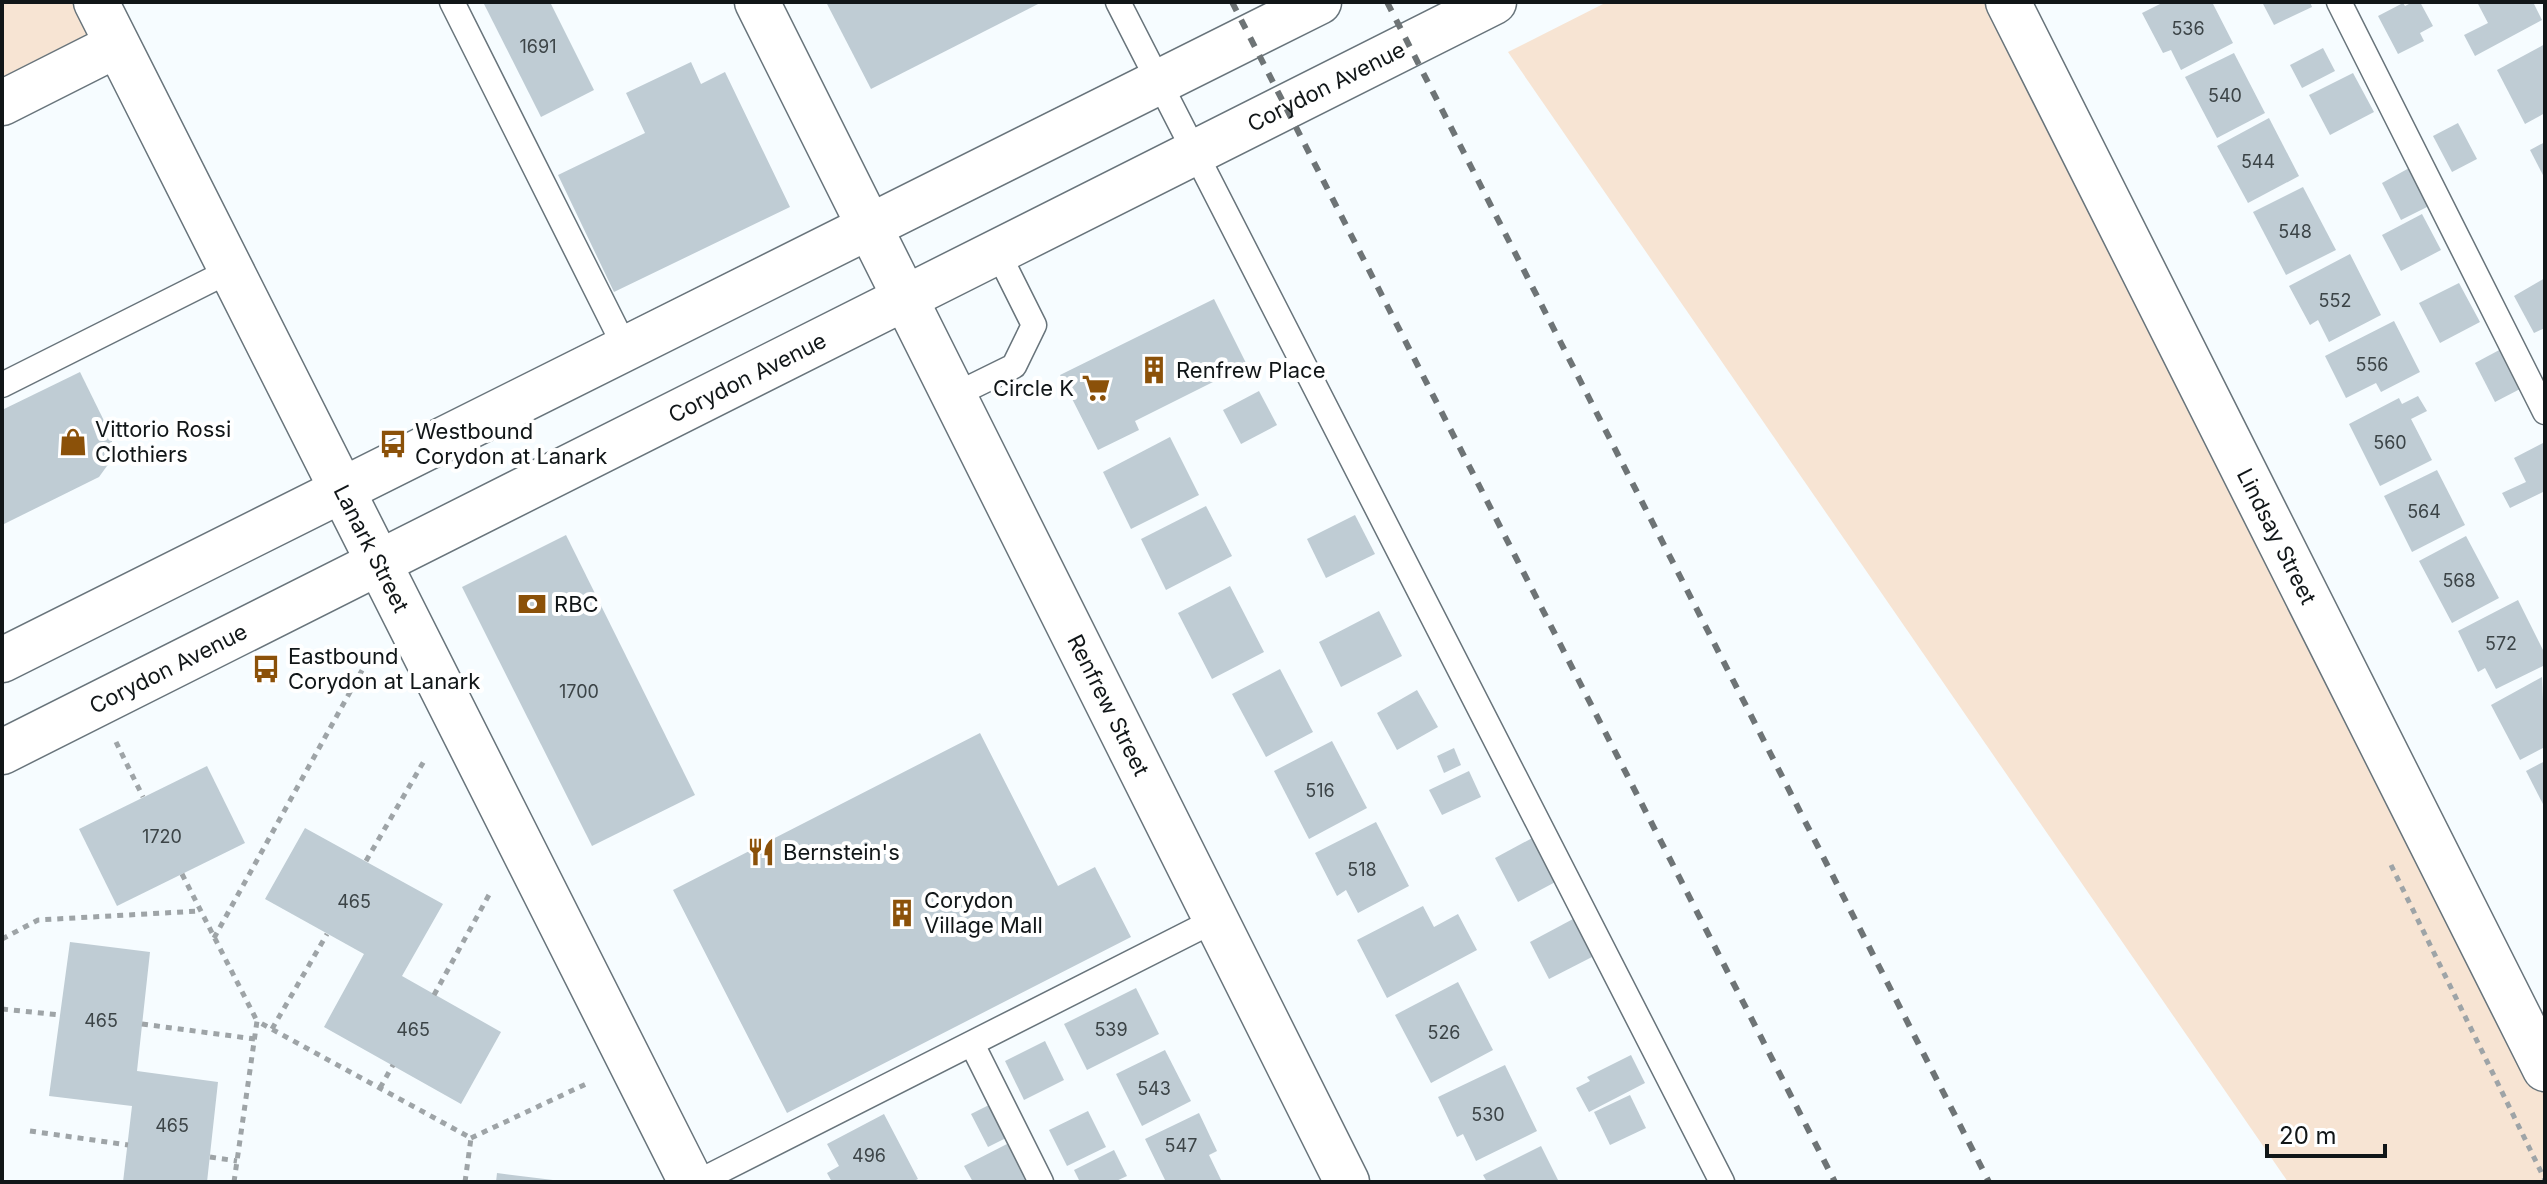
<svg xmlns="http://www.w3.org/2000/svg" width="2547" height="1184" font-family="Inter,sans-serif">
  <rect width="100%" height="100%" fill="#f6fcff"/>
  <g fill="#f7e4d3">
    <path d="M2,2H96L117,45L2,103Z"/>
    <path d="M1607,2H2008L2545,1069V1182H2288L1508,52Z"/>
  </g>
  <g fill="#bfccd4">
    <path d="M483,2H550L594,90L541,117Z"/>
    <path d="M826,2H1042L871,89Z"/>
    <path d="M2164,2H2212L2233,43L2181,70L2171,50L2163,53L2142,13Z"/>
    <path d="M2262,2H2310L2312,7L2274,25Z"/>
    <path d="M2413,2H2420L2433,26L2420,33L2424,41L2398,54L2378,16L2403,3L2405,6Z"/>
    <path d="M2477,2H2533L2542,20L2475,56L2464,35L2488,23Z"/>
    <path d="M2545,44V113L2525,124L2497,70Z"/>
    <path d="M2323,48L2335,71L2302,88L2290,65Z"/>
    <path d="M2234,53L2265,113L2217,138L2185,77Z"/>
    <path d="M691,62L701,84L725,72L790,207L614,292L558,175L645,133L626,93Z"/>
    <path d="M2353,73L2374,112L2330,135L2309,95Z"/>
    <path d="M2269,118L2299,176L2248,203L2217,146Z"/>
    <path d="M2458,123L2477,159L2452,172L2433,136Z"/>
    <path d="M2545,142V179L2530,150Z"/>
    <path d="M2411,167L2431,205L2401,220L2382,183Z"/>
    <path d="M2303,187L2336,250L2286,275L2253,212Z"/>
    <path d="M2422,214L2441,250L2401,271L2382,235Z"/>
    <path d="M2350,254L2381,315L2329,342L2318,320L2310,325L2289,286Z"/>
    <path d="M2545,278V328L2534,333L2514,296Z"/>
    <path d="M2459,283L2480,322L2440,343L2419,303Z"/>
    <path d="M1214,299L1247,365L1135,421L1139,430L1098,450L1060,375Z"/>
    <path d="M2394,321L2420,372L2381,392L2376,383L2346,398L2325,356Z"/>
    <path d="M2503,348L2522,388L2495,402L2475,363Z"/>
    <path d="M80,372L112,437V459L99,477L2,525V410Z"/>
    <path d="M1259,391L1277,425L1241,444L1223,410Z"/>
    <path d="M2418,396L2427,411L2411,419L2432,460L2380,486L2349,424L2399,398L2402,404Z"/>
    <path d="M1170,437L1199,495L1131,529L1103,472Z"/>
    <path d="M2545,442V491L2510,508L2502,493L2526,482L2514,458Z"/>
    <path d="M2437,470L2465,525L2412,552L2384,496Z"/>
    <path d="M1206,506L1232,556L1166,590L1141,539Z"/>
    <path d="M1355,515L1375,554L1326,578L1307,539Z"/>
    <path d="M566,535L695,795L592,846L462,587Z"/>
    <path d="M2466,536L2499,598L2452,623L2419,561Z"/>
    <path d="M1230,586L1264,652L1212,679L1178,613Z"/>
    <path d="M2518,600L2545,654V665L2496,689L2485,668L2478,672L2458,631Z"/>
    <path d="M1379,611L1402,656L1341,687L1319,642Z"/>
    <path d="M1280,669L1313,732L1266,757L1232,694Z"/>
    <path d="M2542,677L2545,747L2520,760L2491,705Z"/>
    <path d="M1417,690L1438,727L1397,750L1377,713Z"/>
    <path d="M980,733L1058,886L1095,867L1131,937L787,1113L673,890Z"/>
    <path d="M1332,741L1367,808L1309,839L1274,771Z"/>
    <path d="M1454,748L1461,765L1444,773L1437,756Z"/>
    <path d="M2545,761V808L2526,771Z"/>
    <path d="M207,766L245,843L117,906L79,829Z"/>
    <path d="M1469,771L1481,797L1442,815L1429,790Z"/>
    <path d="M1376,822L1409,886L1358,913L1346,890L1337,896L1315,853Z"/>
    <path d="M305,828L443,904L402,976L501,1032L461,1104L324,1027L364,954L265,899Z"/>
    <path d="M1536,836L1559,880L1518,902L1495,858Z"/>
    <path d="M1423,906L1434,927L1458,914L1477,950L1387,998L1357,940Z"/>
    <path d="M1573,919L1592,957L1549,979L1530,942Z"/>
    <path d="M70,942L150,952L137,1071L218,1082L207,1182H123L132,1106L49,1096Z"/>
    <path d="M1458,982L1493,1050L1431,1083L1395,1015Z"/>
    <path d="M1136,988L1159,1034L1087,1070L1064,1024Z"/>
    <path d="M1045,1041L1064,1080L1024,1100L1005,1061Z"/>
    <path d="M1165,1050L1191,1101L1142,1126L1116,1074Z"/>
    <path d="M1631,1055L1645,1083L1589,1112L1576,1088L1590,1081L1587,1077Z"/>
    <path d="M1505,1065L1537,1131L1476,1161L1463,1134L1457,1137L1438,1097Z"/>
    <path d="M1630,1095L1646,1128L1610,1145L1594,1112Z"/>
    <path d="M993,1103L1010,1136L988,1147L971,1114Z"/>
    <path d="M1088,1111L1106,1147L1067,1166L1049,1130Z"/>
    <path d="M1199,1113L1217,1151L1209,1155L1222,1182H1166L1145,1139Z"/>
    <path d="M884,1114L918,1179L912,1182H832L827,1173L839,1166L827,1144Z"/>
    <path d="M1007,1144L1025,1180L973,1182L964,1166Z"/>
    <path d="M1541,1146L1559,1182H1487L1483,1175Z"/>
    <path d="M1114,1150L1127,1176L1114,1182H1080L1074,1170Z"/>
    <path d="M497,1173L553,1180V1182H496Z"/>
  </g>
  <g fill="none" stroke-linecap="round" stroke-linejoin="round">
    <defs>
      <g id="lane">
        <path d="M452,2L626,349"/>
        <path d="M1118,2L1722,1182"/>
        <path d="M2339,2L2545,412"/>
        <path d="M2,385L231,270"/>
        <path d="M953,396L1014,366L1034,325L997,251"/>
        <path d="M972,1044L1041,1182"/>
        <path d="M698,1182L1217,919"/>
      </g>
      <g id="street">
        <path id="s1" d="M96,2L691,1182"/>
        <path id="s2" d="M757,2L1347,1182"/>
        <path id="s3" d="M2008,2L2545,1069"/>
        <path d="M2,103L117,45"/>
      </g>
      <g id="secondary">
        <path d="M2,660L1319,2"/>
        <path id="s4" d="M2,752L1494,2"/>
      </g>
    </defs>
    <use href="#lane" stroke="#68747b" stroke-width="27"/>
    <use href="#street" stroke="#68747b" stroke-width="47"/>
    <use href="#secondary" stroke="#68747b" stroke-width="47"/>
    <g stroke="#9ea4a7" stroke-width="5" stroke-dasharray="6 6" stroke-linecap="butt">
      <path d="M116,742L143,797"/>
      <path d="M366,861L424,761"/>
      <path d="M2391,865L2545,1180"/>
      <path d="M182,874L257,1021"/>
      <path d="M214,938L371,654"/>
      <path d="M2,939L38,920L200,911"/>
      <path d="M434,995L490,893"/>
      <path d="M2,1009L60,1015"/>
      <path d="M142,1024L255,1039"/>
      <path d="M272,1029L327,934"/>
      <path d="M380,1088L393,1065"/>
      <path d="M30,1131L128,1145"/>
      <path d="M471,1138L586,1084"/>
      <path d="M210,1157L237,1161"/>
      <path d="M234,1182L257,1021L471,1138"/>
      <path d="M465,1182L471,1138"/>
    </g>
    <use href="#lane" stroke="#fff" stroke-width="24"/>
    <use href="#street" stroke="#fff" stroke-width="44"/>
    <use href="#secondary" stroke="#fff" stroke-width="44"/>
    <g stroke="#6e7476" stroke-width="6" stroke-dasharray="10 10" stroke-linecap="butt">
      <path d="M1232,2L1835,1182"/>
      <path d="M1387,2L1989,1182"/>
    </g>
  </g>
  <defs>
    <symbol id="building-bare" viewBox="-9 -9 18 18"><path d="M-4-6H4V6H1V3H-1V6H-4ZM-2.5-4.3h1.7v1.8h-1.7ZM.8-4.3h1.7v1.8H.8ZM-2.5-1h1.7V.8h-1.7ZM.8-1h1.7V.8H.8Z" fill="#8b5109" stroke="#fff" stroke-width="2.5" paint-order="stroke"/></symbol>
    <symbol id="supermarket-bare" viewBox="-9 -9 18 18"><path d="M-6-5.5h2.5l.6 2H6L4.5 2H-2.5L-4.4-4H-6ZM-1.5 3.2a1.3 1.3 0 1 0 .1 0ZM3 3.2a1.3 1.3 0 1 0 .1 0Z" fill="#8b5109" stroke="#fff" stroke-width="2.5" paint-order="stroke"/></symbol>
    <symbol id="shop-bare" viewBox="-9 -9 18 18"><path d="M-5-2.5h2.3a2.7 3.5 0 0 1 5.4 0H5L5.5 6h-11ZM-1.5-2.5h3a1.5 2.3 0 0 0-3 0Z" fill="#8b5109" stroke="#fff" stroke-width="2.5" paint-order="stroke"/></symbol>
    <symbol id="bus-bare" viewBox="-9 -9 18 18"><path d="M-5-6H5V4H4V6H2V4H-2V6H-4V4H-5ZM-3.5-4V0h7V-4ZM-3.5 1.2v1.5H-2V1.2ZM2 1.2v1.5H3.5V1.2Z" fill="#8b5109" stroke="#fff" stroke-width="2.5" paint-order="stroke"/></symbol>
    <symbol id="bank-bare" viewBox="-9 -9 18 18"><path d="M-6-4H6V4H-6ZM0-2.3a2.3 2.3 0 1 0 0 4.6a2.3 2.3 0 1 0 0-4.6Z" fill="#8b5109" stroke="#fff" stroke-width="2.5" paint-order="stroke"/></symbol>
    <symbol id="restaurant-bare" viewBox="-9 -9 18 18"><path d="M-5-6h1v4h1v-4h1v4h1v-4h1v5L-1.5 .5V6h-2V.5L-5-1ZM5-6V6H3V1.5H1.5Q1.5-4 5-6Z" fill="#8b5109" stroke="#fff" stroke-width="2.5" paint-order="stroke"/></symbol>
  </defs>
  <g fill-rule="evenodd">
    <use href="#building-bare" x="1134" y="350" width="40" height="40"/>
    <use href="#supermarket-bare" x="1076" y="368" width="40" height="40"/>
    <use href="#shop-bare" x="53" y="422" width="40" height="40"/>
    <use href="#bus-bare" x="373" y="424" width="40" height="40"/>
    <use href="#bank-bare" x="512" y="584" width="40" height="40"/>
    <use href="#bus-bare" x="246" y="649" width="40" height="40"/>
    <use href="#restaurant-bare" x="741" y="832" width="40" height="40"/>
    <use href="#building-bare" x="882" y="893" width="40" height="40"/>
  </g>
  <g text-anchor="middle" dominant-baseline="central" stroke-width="8" stroke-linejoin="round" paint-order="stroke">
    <g font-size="18" fill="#3c4447">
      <text x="2188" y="28">536</text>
      <text x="538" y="46">1691</text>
      <text x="2225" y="95">540</text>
      <text x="2258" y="161">544</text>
      <text x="2295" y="231">548</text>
      <text x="2335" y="300">552</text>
      <text x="2372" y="364">556</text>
      <text x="2390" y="442">560</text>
      <text x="2424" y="511">564</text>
      <text x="2459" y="580">568</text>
      <text x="2501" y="643">572</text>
      <text x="579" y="691">1700</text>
      <text x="1320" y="790">516</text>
      <text x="162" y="836">1720</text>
      <text x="1362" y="869">518</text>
      <text x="354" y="901">465</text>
      <text x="101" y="1020">465</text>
      <text x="413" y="1029">465</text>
      <text x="1111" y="1029">539</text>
      <text x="1444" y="1032">526</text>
      <text x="1154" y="1088">543</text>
      <text x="1488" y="1114">530</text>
      <text x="172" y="1125">465</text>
      <text x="1181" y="1145">547</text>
      <text x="869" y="1155">496</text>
    </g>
    <g font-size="22" fill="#111618" stroke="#fff">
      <text stroke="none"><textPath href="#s4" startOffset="1482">Corydon Avenue</textPath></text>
      <text stroke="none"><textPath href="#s4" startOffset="834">Corydon Avenue</textPath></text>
      <text stroke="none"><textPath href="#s3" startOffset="598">Lindsay Street</textPath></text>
      <text stroke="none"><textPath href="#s1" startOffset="612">Lanark Street</textPath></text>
      <text stroke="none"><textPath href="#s4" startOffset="186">Corydon Avenue</textPath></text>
      <text stroke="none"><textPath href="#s2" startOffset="786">Renfrew Street</textPath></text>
    </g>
    <g font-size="22" fill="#111618" stroke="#fff" text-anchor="start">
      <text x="1176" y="370">Renfrew Place</text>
      <text x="1074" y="388" text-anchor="end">Circle K</text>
      <text x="95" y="429">Vittorio Rossi<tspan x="95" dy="25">Clothiers</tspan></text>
      <text x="415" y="431">Westbound<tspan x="415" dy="25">Corydon at Lanark</tspan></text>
      <text x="554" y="604">RBC</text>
      <text x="288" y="656">Eastbound<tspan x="288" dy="25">Corydon at Lanark</tspan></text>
      <text x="783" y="852">Bernstein's</text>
      <text x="924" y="900">Corydon<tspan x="924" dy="25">Village Mall</tspan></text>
    </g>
  </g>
  <rect width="2547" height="1184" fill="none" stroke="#111618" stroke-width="8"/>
  <path d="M2267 1144v12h118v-12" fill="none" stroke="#111618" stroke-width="4"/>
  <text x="2279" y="1144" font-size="24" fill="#111618" stroke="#ffffff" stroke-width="6" paint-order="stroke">20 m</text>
</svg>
